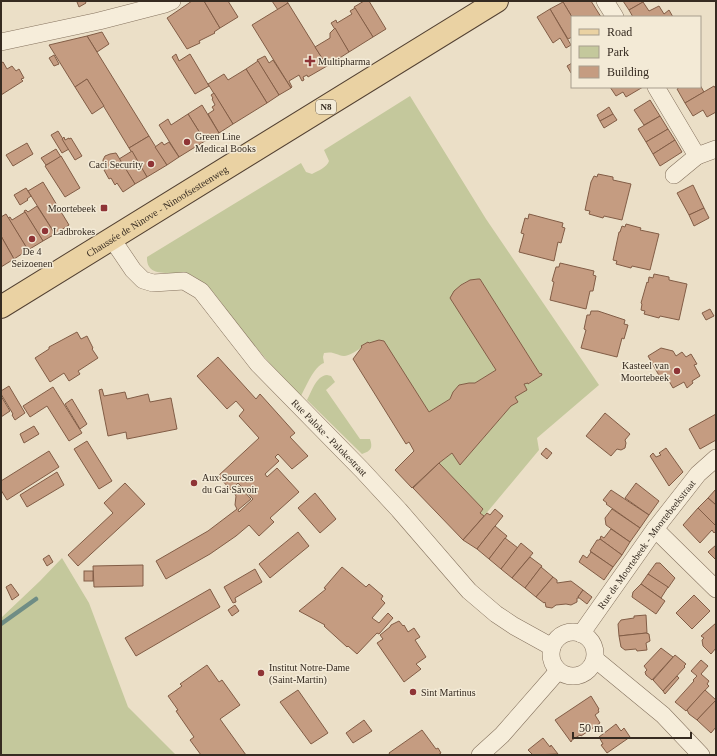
<svg xmlns="http://www.w3.org/2000/svg" width="717" height="756" font-family="Georgia,serif">
  <rect width="100%" height="100%" fill="#ebdfc7"/>
  <g fill="#c4c89c">
    <path d="M410,96L486,219L599,385L537,438L539,450L484,516L480,513L483,509L439,463L452,453L460,465L511,406L518,402L515,397L526,390L524,384L528,383L529,384L542,375L540,374L480,279C466,279 457,286 451,298L496,370L475,383H469L459,385L453,392L450,399L429,412L383,340L369,343L368,342L361,346L362,347C358,350 349,356 344,356C336,355 334,351 324,353L323,357L324,363C314,366 306,387 301,396C277,374 256,347 235,322C227,311 217,295 207,286C202,282 194,276 189,274C174,270 146,280 147,257L301,163L306,172L312,174C318,171 327,167 329,161L324,150Z"/>
    <path d="M327,375L331,376L335,382L326,390L360,439H370C373,448 371,451 362,454L307,400C312,391 316,376 327,375Z"/>
    <path d="M62,558L89,603L128,707L176,755H1V618L40,581Z"/>
  </g>
  <g fill="none" stroke-linecap="round" stroke-linejoin="round">
    <path stroke="#6f8d85" stroke-width="4.5" d="M1,624L36,599"/>
  </g>
  <g fill="#c59c81" stroke="#825d46">
    <path d="M79,1H85L86,3L79,7L77,2Z"/>
    <path d="M192,1H204L220,28L214,32L215,33L199,41L200,43L187,49L167,18Z"/>
    <path d="M204,1H228L238,17L220,28Z"/>
    <path d="M272,1H287L288,3L278,10Z"/>
    <path d="M364,1H369L386,29L373,37L354,7Z"/>
    <path d="M564,1H591L601,17H572L563,2Z"/>
    <path d="M623,1H645L629,10Z"/>
    <path d="M563,2L572,17V37L568,39L550,9Z"/>
    <path d="M643,2L649,11L659,6L664,14L669,10L673,17H633L629,10Z"/>
    <path d="M288,3L327,66L308,77L307,75L303,77L304,80L302,81L299,75L289,81L292,87L291,88L252,25Z"/>
    <path d="M355,8L373,37L349,52L331,23L336,20L337,23L352,14L350,11Z"/>
    <path d="M550,9L571,45L566,48L560,38L553,43L537,17Z"/>
    <path d="M335,28L349,52L327,66L315,47L330,38V33Z"/>
    <path d="M102,32L109,44L97,52L87,36Z"/>
    <path d="M87,36L149,136L129,148L87,79L75,87L49,45Z"/>
    <path d="M176,54L179,61L190,54L209,86L195,94L172,57Z"/>
    <path d="M54,55L59,64L54,66L49,58Z"/>
    <path d="M265,56L269,63L273,60L291,88L279,95L257,60Z"/>
    <path d="M258,61L279,95L267,103L246,69Z"/>
    <path d="M3,62L7,69L12,66L16,71L19,69L24,78L21,79L23,81L1,95V63Z"/>
    <path d="M572,63V72L571,73L567,66Z"/>
    <path d="M246,69L267,103L233,124L208,84L224,74L228,80Z"/>
    <path d="M87,79L104,106L92,114L75,87Z"/>
    <path d="M700,85L704,92L685,103L677,89L680,87H700Z"/>
    <path d="M714,86L716,89V112L707,117L703,110L693,116L685,103Z"/>
    <path d="M610,87H643L626,97L623,92L616,96Z"/>
    <path d="M214,93L233,124L219,133L208,114L214,110L212,107L215,105L212,99L213,98L211,95Z"/>
    <path d="M650,100L660,116L644,125L634,110Z"/>
    <path d="M202,105L219,133L205,141L188,114Z"/>
    <path d="M609,107L613,114L600,121L597,115Z"/>
    <path d="M188,114L205,141L179,157L159,125L168,119L171,125Z"/>
    <path d="M613,114L617,120L604,128L600,121Z"/>
    <path d="M660,116L668,129L646,142L638,129Z"/>
    <path d="M668,129L675,140L653,154L646,142Z"/>
    <path d="M58,131L69,149L62,153L51,135Z"/>
    <path d="M149,136L167,165L147,177L129,148Z"/>
    <path d="M64,137L65,140L69,138V139L71,138L82,156L75,160L62,139Z"/>
    <path d="M675,140L682,152L660,166L653,154Z"/>
    <path d="M162,142L164,145L169,142L179,157L167,165L155,147Z"/>
    <path d="M27,143L33,154L13,166L6,155Z"/>
    <path d="M56,149L61,157L46,165L41,158Z"/>
    <path d="M132,151L147,177L135,184L119,159Z"/>
    <path d="M116,153L135,184L123,192L117,183L115,185L111,178L109,179L104,170L106,169L103,164V160L105,156L110,154Z"/>
    <path d="M61,156L80,188L65,197L45,166Z"/>
    <path d="M598,174L613,177V180L631,184L622,220L604,216L603,218L589,214L590,211L585,210L591,182L594,176L597,177Z"/>
    <path d="M43,182L69,225L55,234L28,191Z"/>
    <path d="M693,185L704,208L689,215L677,193Z"/>
    <path d="M26,188L31,196L27,199L28,200L20,205L14,195Z"/>
    <path d="M37,206L55,234L43,241L24,211L26,210L28,212Z"/>
    <path d="M704,208L709,218L694,226L689,215Z"/>
    <path d="M25,212L43,241L28,250L8,218L10,217L12,220Z"/>
    <path d="M6,214L28,250L14,259L1,236V217Z"/>
    <path d="M529,214L563,223L562,227L565,228L561,243L558,242L554,261L519,252L524,234L521,233L525,218L528,219Z"/>
    <path d="M626,224L641,228L640,230L659,234L650,270L632,266L631,268L616,264L617,261L613,260L619,232H620L622,226L625,227Z"/>
    <path d="M1,236L14,259L1,267Z"/>
    <path d="M560,263L594,271L593,275L596,276L593,291H590L586,309L550,300L554,282L552,281L556,267H559Z"/>
    <path d="M654,274L669,277V280L687,284L679,320L660,316L659,318L644,314L645,311L641,310L642,304L641,303L647,282L648,283L649,277L653,278Z"/>
    <path d="M478,279H480L540,374L541,373L542,375L528,384V383L524,384L527,390L515,397L518,402L511,406L460,465L452,453L439,463L412,488L395,470L414,451L409,442L406,444L353,359L362,347L361,346L368,342L369,343L379,340L384,341L429,412L450,399L453,392L459,385L469,383H475L496,370L450,298L454,291L461,285L470,280Z"/>
    <path d="M710,309L714,316L706,320L702,313Z"/>
    <path d="M591,311H598L625,320L624,324L628,325L624,339L622,338L617,357L581,348L586,330L584,329L587,315H590Z"/>
    <path d="M77,332L81,339L87,336L93,348L92,349L98,358L78,371L80,374L69,381L64,373L50,382L35,358L49,349V347Z"/>
    <path d="M661,348L673,351L676,356L682,352L686,357L691,354L697,364L694,365L700,376L692,381L693,383L687,388L684,382L673,388L666,376L661,379L648,356Z"/>
    <path d="M218,357L256,399L260,394L295,433L290,437L308,456L292,469L278,454L275,457L279,461L265,474L267,477L277,468L299,492L270,518L274,522L259,536L249,525L236,536L210,554L166,579L156,561L208,531L237,509L235,505L236,496L233,491L239,486L251,499L238,510L239,512L253,499L238,483L231,490L218,476L259,438L239,416L244,410L236,401L227,409L197,376Z"/>
    <path d="M9,386L25,413L15,420L12,415L13,414L1,394V391Z"/>
    <path d="M53,387L82,433L69,441L47,406L30,417L23,406Z"/>
    <path d="M102,389L104,396L125,392L127,399L148,394L150,402L171,398L177,429L127,439L126,432L108,436L99,390Z"/>
    <path d="M1,396L10,411L1,417Z"/>
    <path d="M72,399L87,424L80,429L65,404Z"/>
    <path d="M605,413L630,434L625,440L626,443L625,448L621,450L617,449L611,456L586,436Z"/>
    <path d="M716,414V440L700,449L689,429Z"/>
    <path d="M34,426L39,434L24,443L20,434Z"/>
    <path d="M87,441L112,481L99,489L74,449Z"/>
    <path d="M546,448L552,453L547,459L541,454Z"/>
    <path d="M666,448L683,472L669,486L650,456L653,453L656,457L661,455L659,453Z"/>
    <path d="M49,451L59,467L7,500L1,490V481Z"/>
    <path d="M439,463L483,509L480,513L484,516L463,540L413,488Z"/>
    <path d="M57,472L64,485L27,507L20,495Z"/>
    <path d="M125,483L145,504L78,566L68,555L113,513L104,503Z"/>
    <path d="M636,483L659,501L649,515L625,498Z"/>
    <path d="M716,489V505L708,498Z"/>
    <path d="M611,490L649,515L640,528L606,504L607,503L603,500Z"/>
    <path d="M315,493L336,519L320,533L298,508Z"/>
    <path d="M708,498L716,505V526L698,508Z"/>
    <path d="M698,508L716,526V531L714,533L712,530L700,543L683,525Z"/>
    <path d="M495,509L503,516L477,549L463,540L487,513L490,515Z"/>
    <path d="M612,509L640,528L630,542L606,525L605,518Z"/>
    <path d="M495,526L507,536L489,559L477,549Z"/>
    <path d="M611,529L630,542L622,555L600,539L601,536L604,538Z"/>
    <path d="M298,532L309,546L270,578L259,564Z"/>
    <path d="M505,538L518,548L501,569L489,559Z"/>
    <path d="M600,539L622,555L613,567L590,551L597,540H599Z"/>
    <path d="M521,543L533,553L512,578L501,569Z"/>
    <path d="M716,545V560L708,552Z"/>
    <path d="M591,552L613,567L604,580L579,562L583,555L587,558Z"/>
    <path d="M49,555L53,562L47,566L43,559Z"/>
    <path d="M530,557L542,566L525,588L512,578Z"/>
    <path d="M656,563H660L675,578L668,588L648,574Z"/>
    <path d="M143,565V586L94,587L93,566Z"/>
    <path d="M342,567L366,587L369,584L383,596L381,599L385,603L372,618L379,623L388,613L393,618L379,634L377,633L357,654L348,646L347,647L324,626L325,625L299,611L326,589L324,588Z"/>
    <path d="M541,567L553,577L536,597L525,588Z"/>
    <path d="M255,569L262,582L235,598L236,602L233,603L224,587Z"/>
    <rect x="84" y="571" width="9" height="10"/>
    <path d="M648,574L668,587L661,598L641,584Z"/>
    <path d="M553,577L557,580V583L571,581L583,590L578,597L579,598H577V602L571,605L566,604L556,605L552,608L546,607L545,602L544,603L536,597Z"/>
    <path d="M11,584L19,595L12,600L6,587Z"/>
    <path d="M641,584L665,601L656,614L632,597L633,592Z"/>
    <path d="M210,589L220,607L136,656L125,638Z"/>
    <path d="M583,590L592,597L587,604L578,597Z"/>
    <path d="M694,595L710,611L692,629L676,613Z"/>
    <path d="M235,605L239,611L232,616L228,610Z"/>
    <path d="M646,615L647,633L619,636L618,624L621,620L634,618V616Z"/>
    <path d="M399,621L403,626L404,625L408,632L414,628L420,637L415,640L426,657L416,664L421,669L404,682L377,643L383,639L380,635L390,627L391,625Z"/>
    <path d="M716,623V648L711,654L703,646L702,640L704,638L701,636Z"/>
    <path d="M646,633L649,634L650,641L646,643L647,650L637,651L636,649L625,650L621,647L619,636Z"/>
    <path d="M661,648L673,657L652,680L646,675L645,672L647,670L644,666Z"/>
    <path d="M675,655L686,664L684,666L685,667L663,691L653,680Z"/>
    <path d="M701,660L708,666L701,674L709,681L707,684L709,686L686,711L675,702L694,681L693,680L697,676L691,671Z"/>
    <path d="M207,665L219,682L222,680L240,705L220,719L246,755H201L190,740L194,737L176,711L178,710L168,696L182,686L180,684Z"/>
    <path d="M677,676L679,678L665,694L663,691Z"/>
    <path d="M298,690L328,733L311,744L280,702Z"/>
    <path d="M705,690L716,700L697,720L689,714L687,710Z"/>
    <path d="M591,696L599,709L598,710L599,712L595,715L600,723L581,736L580,735L572,740L571,742L555,720Z"/>
    <path d="M716,700V727L711,733L697,720Z"/>
    <path d="M364,720L372,731L353,743L346,733Z"/>
    <path d="M616,724L621,731L624,728L630,737L607,753L601,745L603,744L599,737Z"/>
    <path d="M422,730L436,749L438,748L441,753L438,755H390L389,753Z"/>
    <path d="M543,738L550,747L551,745L558,754L533,755L528,750Z"/>
  </g>
  <g fill="none" stroke-linecap="round" stroke-linejoin="round">
    <defs>
      <g id="minor">
        <path d="M605,1L615,17"/>
        <path d="M1,42L99,21L165,4L172,1"/>
        <path d="M656,87L697,156L716,149"/>
        <path d="M674,175L697,156"/>
        <path id="s1" d="M112,239L133,270L143,280L153,283L184,281L201,291L258,364L362,470L399,510L469,591L496,614L514,626L552,647"/>
        <path d="M655,529L716,589"/>
        <circle cx="573" cy="654" r="22"/>
        <path id="s2" d="M581,634L655,529L698,474L716,458"/>
        <path d="M595,659L663,715L701,755"/>
        <path d="M480,755L502,735L558,671"/>
      </g>
      <g id="primary">
        <path id="s3" d="M1,307L497,1"/>
      </g>
    </defs>
    <use href="#minor" stroke="#85725e" stroke-width="18"/>
    <use href="#primary" stroke="#534132" stroke-width="24"/>
    <use href="#minor" stroke="#f6edda" stroke-width="17"/>
    <use href="#primary" stroke="#ead2a3" stroke-width="22"/>
  </g>
  <g fill="#8f3436" stroke="#f3ead6" stroke-width="1.5">
    <path d="M308 55h4v4h4v4h-4v4h-4v-4h-4v-4h4z"/>
    <circle cx="187" cy="142" r="4"/>
    <circle cx="151" cy="164" r="4"/>
    <rect x="100" y="204" width="8" height="8" rx="2"/>
    <circle cx="45" cy="231" r="4"/>
    <circle cx="32" cy="239" r="4"/>
    <circle cx="677" cy="371" r="4"/>
    <circle cx="194" cy="483" r="4"/>
    <circle cx="261" cy="673" r="4"/>
    <circle cx="413" cy="692" r="4"/>
  </g>
  <g text-anchor="middle" dominant-baseline="central" stroke-width="3" stroke-linejoin="round" paint-order="stroke">
    <rect fill="#f3ead6" stroke="#6f6457" stroke-width="1" x="316" y="100" width="20" height="14" rx="3"/>
    <g font-size="9" font-weight="bold" fill="#362b21">
      <text x="326" y="107">N8</text>
    </g>
    <g font-size="10" fill="#362b21" stroke="#f3ead6" text-anchor="start">
      <text x="318" y="61">Multipharma</text>
      <text x="195" y="136">Green Line<tspan x="195" dy="12">Medical Books</tspan></text>
      <text x="143" y="164" text-anchor="end">Caci Security</text>
      <text x="96" y="208" text-anchor="end">Moortebeek</text>
      <text x="53" y="231">Ladbrokes</text>
      <text x="32" y="251" text-anchor="middle">De 4<tspan x="32" dy="12">Seizoenen</tspan></text>
      <text x="669" y="365" text-anchor="end">Kasteel van<tspan x="669" dy="12">Moortebeek</tspan></text>
      <text x="202" y="477">Aux Sources<tspan x="202" dy="12">du Gai Savoir</tspan></text>
      <text x="269" y="667">Institut Notre-Dame<tspan x="269" dy="12">(Saint-Martin)</tspan></text>
      <text x="421" y="692">Sint Martinus</text>
    </g>
    <g font-size="10" fill="#362b21" stroke="#f3ead6">
      <text stroke="none"><textPath href="#s3" startOffset="183">Chaussée de Ninove - Ninoofsesteenweg</textPath></text>
      <text stroke="none"><textPath href="#s1" startOffset="308">Rue Paloke - Palokestraat</textPath></text>
      <text stroke="none"><textPath href="#s2" startOffset="111">Rue de Moortebeek - Moortebeekstraat</textPath></text>
    </g>
  </g>
  <rect width="717" height="756" fill="none" stroke="#362b21" stroke-width="4"/>
  <rect x="571" y="16" width="130" height="72" fill="#f3ead6" stroke="#a79e8e"/>
  <rect x="579" y="29" width="20" height="6" fill="#ead2a3" stroke="#a79e8e"/>
  <text x="607" y="36" font-size="12" fill="#362b21">Road</text>
  <rect x="579" y="46" width="20" height="12" fill="#c4c89c" stroke="#a79e8e"/>
  <text x="607" y="56" font-size="12" fill="#362b21">Park</text>
  <rect x="579" y="66" width="20" height="12" fill="#c59c81" stroke="#a79e8e"/>
  <text x="607" y="76" font-size="12" fill="#362b21">Building</text>
  <path d="M573 732v6h118v-6" fill="none" stroke="#362b21" stroke-width="2"/>
  <text x="579" y="732" font-size="12" fill="#362b21" stroke="#f3ead6" stroke-width="3" paint-order="stroke">50 m</text>
</svg>
